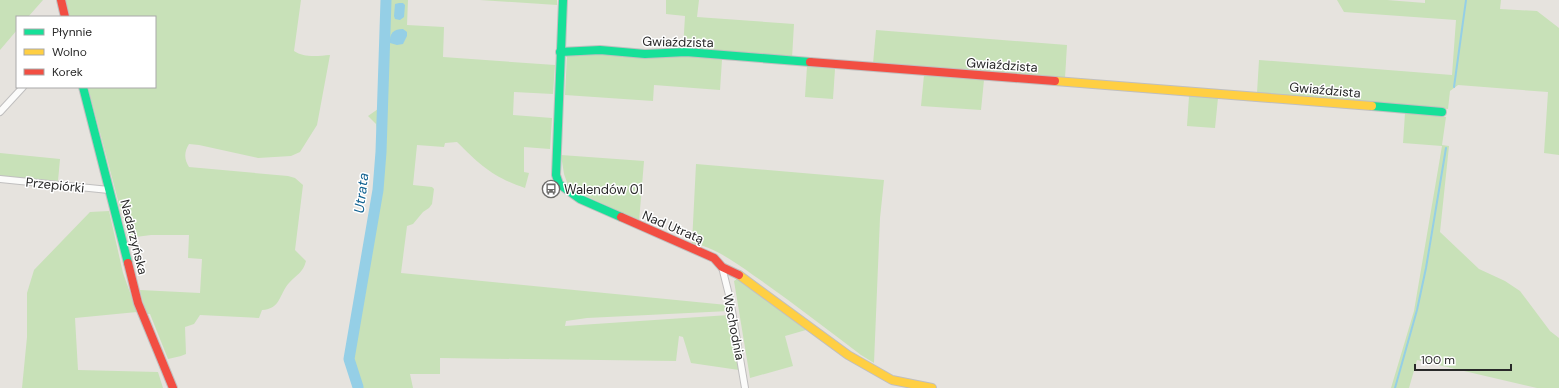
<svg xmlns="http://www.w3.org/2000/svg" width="1559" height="388" font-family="'DM Sans',sans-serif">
  <rect width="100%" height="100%" fill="#e6e3de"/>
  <g fill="#c8e1b8">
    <path d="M0,0H43L28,17H17V30L0,50Z"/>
    <path d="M65,0H301L294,51C304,58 318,56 330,55L317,125L300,152L291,156L258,158L199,145L189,144C184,152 184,159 189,167L288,176L295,178L303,185L295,250L306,261C303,273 297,274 289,283C279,294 281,309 262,310L259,318L200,315L194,324L185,327L186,354L181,356L168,359L150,314H146L140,290L200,293L202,259L188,258L189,235H151L128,238L88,87H155V17H70Z"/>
    <path d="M383,0H408L407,25L444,27L443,57L555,65L553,94L514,92L513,115L552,118L550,149L524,147V172L529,173L525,188C493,177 481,166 457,142L445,143L444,147L417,145L413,185L432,187L434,189L432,204L429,208L423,212L413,224L407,226L401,273L727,305L729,311L587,318L566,321L565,326L729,315L739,370L691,363L683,337L679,336L676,361L440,358V374H410L413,388H356L347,359L375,190L378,138L376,124L368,116L378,109Z"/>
    <path d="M480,0H557V5Z"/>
    <path d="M666,0H699L697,17L794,24L792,58L683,49L685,16L666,14Z"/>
    <path d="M1337,0H1387L1425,3V0H1501L1500,9L1537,11L1559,28V155L1544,153L1548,92L1458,85L1450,91L1448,109L1257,93L1259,60L1452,75L1456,20L1344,12Z"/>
    <path d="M876,30L1067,45L1065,78L873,64Z"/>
    <path d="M582,53L693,56L722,60L720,90L654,85L653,101L565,95L567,55Z"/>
    <path d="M807,66L835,69L833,99L805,97Z"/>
    <path d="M924,75L984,80L981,110L921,106Z"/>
    <path d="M1189,96L1218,98L1215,128L1187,126Z"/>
    <path d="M1405,113L1446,117L1442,145L1449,146L1440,232L1479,269L1505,281L1520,291L1550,331L1559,338V388H1537L1417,360L1409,388H1391L1414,311L1442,146L1403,143Z"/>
    <path d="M0,153L60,159L58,181L0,176Z"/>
    <path d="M561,155L644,161L639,222L612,208L569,188L564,174Z"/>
    <path d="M696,164L884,180L880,218L874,363L861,355C825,328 790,300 753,275C735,262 714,247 692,243Z"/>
    <path d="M109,211L123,273L137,312L75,318L78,370L158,372L163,388H22L27,337V293L34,270L90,212Z"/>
    <path d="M737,279L806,330L785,336L793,366L750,378L734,281Z"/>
  </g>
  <g fill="#95cfe6">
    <path d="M399,3H403L405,5L404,17L400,20L395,19L394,16L395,4Z"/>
    <path d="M403,29L407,32V36L403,44L397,45L390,43C389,33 394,29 403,29Z"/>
  </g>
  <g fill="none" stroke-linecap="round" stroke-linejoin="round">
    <g stroke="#95cfe6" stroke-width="2">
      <path d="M1454,87L1466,0"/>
      <path d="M1395,388L1417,310L1426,268L1446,148"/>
    </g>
    <path stroke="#95cfe6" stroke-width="11" d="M358,387L349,359L378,190L381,152L386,0"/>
    <defs>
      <g id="street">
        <path d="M0,112L23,87"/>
        <path d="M0,179L109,190"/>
        <path d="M722,267L730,299L745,388"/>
      </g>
      <g id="fast">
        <path d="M563,0L556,175L559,184L580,199L621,217"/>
        <path d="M560,52L600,50L645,54L686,52L810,62"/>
        <path d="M83,87L128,263"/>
        <path d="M1372,106L1442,112"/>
      </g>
      <g id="slow">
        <path d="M1055,81L1372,106"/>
        <path d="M739,275L848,355L892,380L932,388"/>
      </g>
      <g id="jam">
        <path d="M61,0L65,17"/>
        <path d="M810,62L1055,81"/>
        <path d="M621,217L714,258L722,267L739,275"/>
        <path d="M128,263L138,303L173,388"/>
      </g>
    </defs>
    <use href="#street" stroke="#c0bfbf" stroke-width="8"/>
    <use href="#fast" stroke="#c0bfbf" stroke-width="10"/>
    <use href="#slow" stroke="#c0bfbf" stroke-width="10"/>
    <use href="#jam" stroke="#c0bfbf" stroke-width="10"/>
    <use href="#street" stroke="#fbfbfa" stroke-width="6"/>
    <use href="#fast" stroke="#16e098" stroke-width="8"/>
    <use href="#slow" stroke="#ffcf43" stroke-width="8"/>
    <use href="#jam" stroke="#f24e42" stroke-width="8"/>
  </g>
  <defs>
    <symbol id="bus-ring" viewBox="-11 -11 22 22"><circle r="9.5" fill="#fff" stroke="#6b6a68" stroke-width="1.5"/><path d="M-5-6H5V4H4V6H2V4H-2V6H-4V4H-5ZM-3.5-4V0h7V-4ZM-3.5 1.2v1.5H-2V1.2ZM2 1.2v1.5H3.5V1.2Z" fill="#6b6a68"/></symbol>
  </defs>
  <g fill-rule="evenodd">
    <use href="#bus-ring" x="541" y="179" width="20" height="20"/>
  </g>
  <g text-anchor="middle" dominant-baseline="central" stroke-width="3" stroke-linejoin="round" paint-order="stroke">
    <g font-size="13" fill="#292929" stroke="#fff">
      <text transform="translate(678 42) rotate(1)">Gwiaździsta</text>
      <text transform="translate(1002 65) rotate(4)">Gwiaździsta</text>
      <text transform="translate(1325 90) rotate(5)">Gwiaździsta</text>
      <text transform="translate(55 185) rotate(6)">Przepiórki</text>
      <text transform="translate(673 227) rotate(23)">Nad Utratą</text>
      <text transform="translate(134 237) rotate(76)">Nadarzyńska</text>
      <text transform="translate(734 327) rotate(79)">Wschodnia</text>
    </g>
    <g font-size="13" fill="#292929" stroke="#fff" text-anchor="start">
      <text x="564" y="189">Walendów 01</text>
    </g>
    <g font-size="14" font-style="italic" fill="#136392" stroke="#fff">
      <text transform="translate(361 193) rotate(-83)">Utrata</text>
    </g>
  </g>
  <rect x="16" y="16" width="140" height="72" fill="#ffffff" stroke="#a9a9a9"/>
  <rect x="24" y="29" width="20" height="6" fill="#16e098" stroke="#a9a9a9"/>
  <text x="52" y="36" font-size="12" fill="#292929">Płynnie</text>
  <rect x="24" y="49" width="20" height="6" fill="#ffcf43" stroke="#a9a9a9"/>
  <text x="52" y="56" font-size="12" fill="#292929">Wolno</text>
  <rect x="24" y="69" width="20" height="6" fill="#f24e42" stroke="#a9a9a9"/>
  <text x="52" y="76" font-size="12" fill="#292929">Korek</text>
  <path d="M1415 364v6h96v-6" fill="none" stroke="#292929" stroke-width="2"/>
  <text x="1421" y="364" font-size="12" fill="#292929" stroke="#ffffff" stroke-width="3" paint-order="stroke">100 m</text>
</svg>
